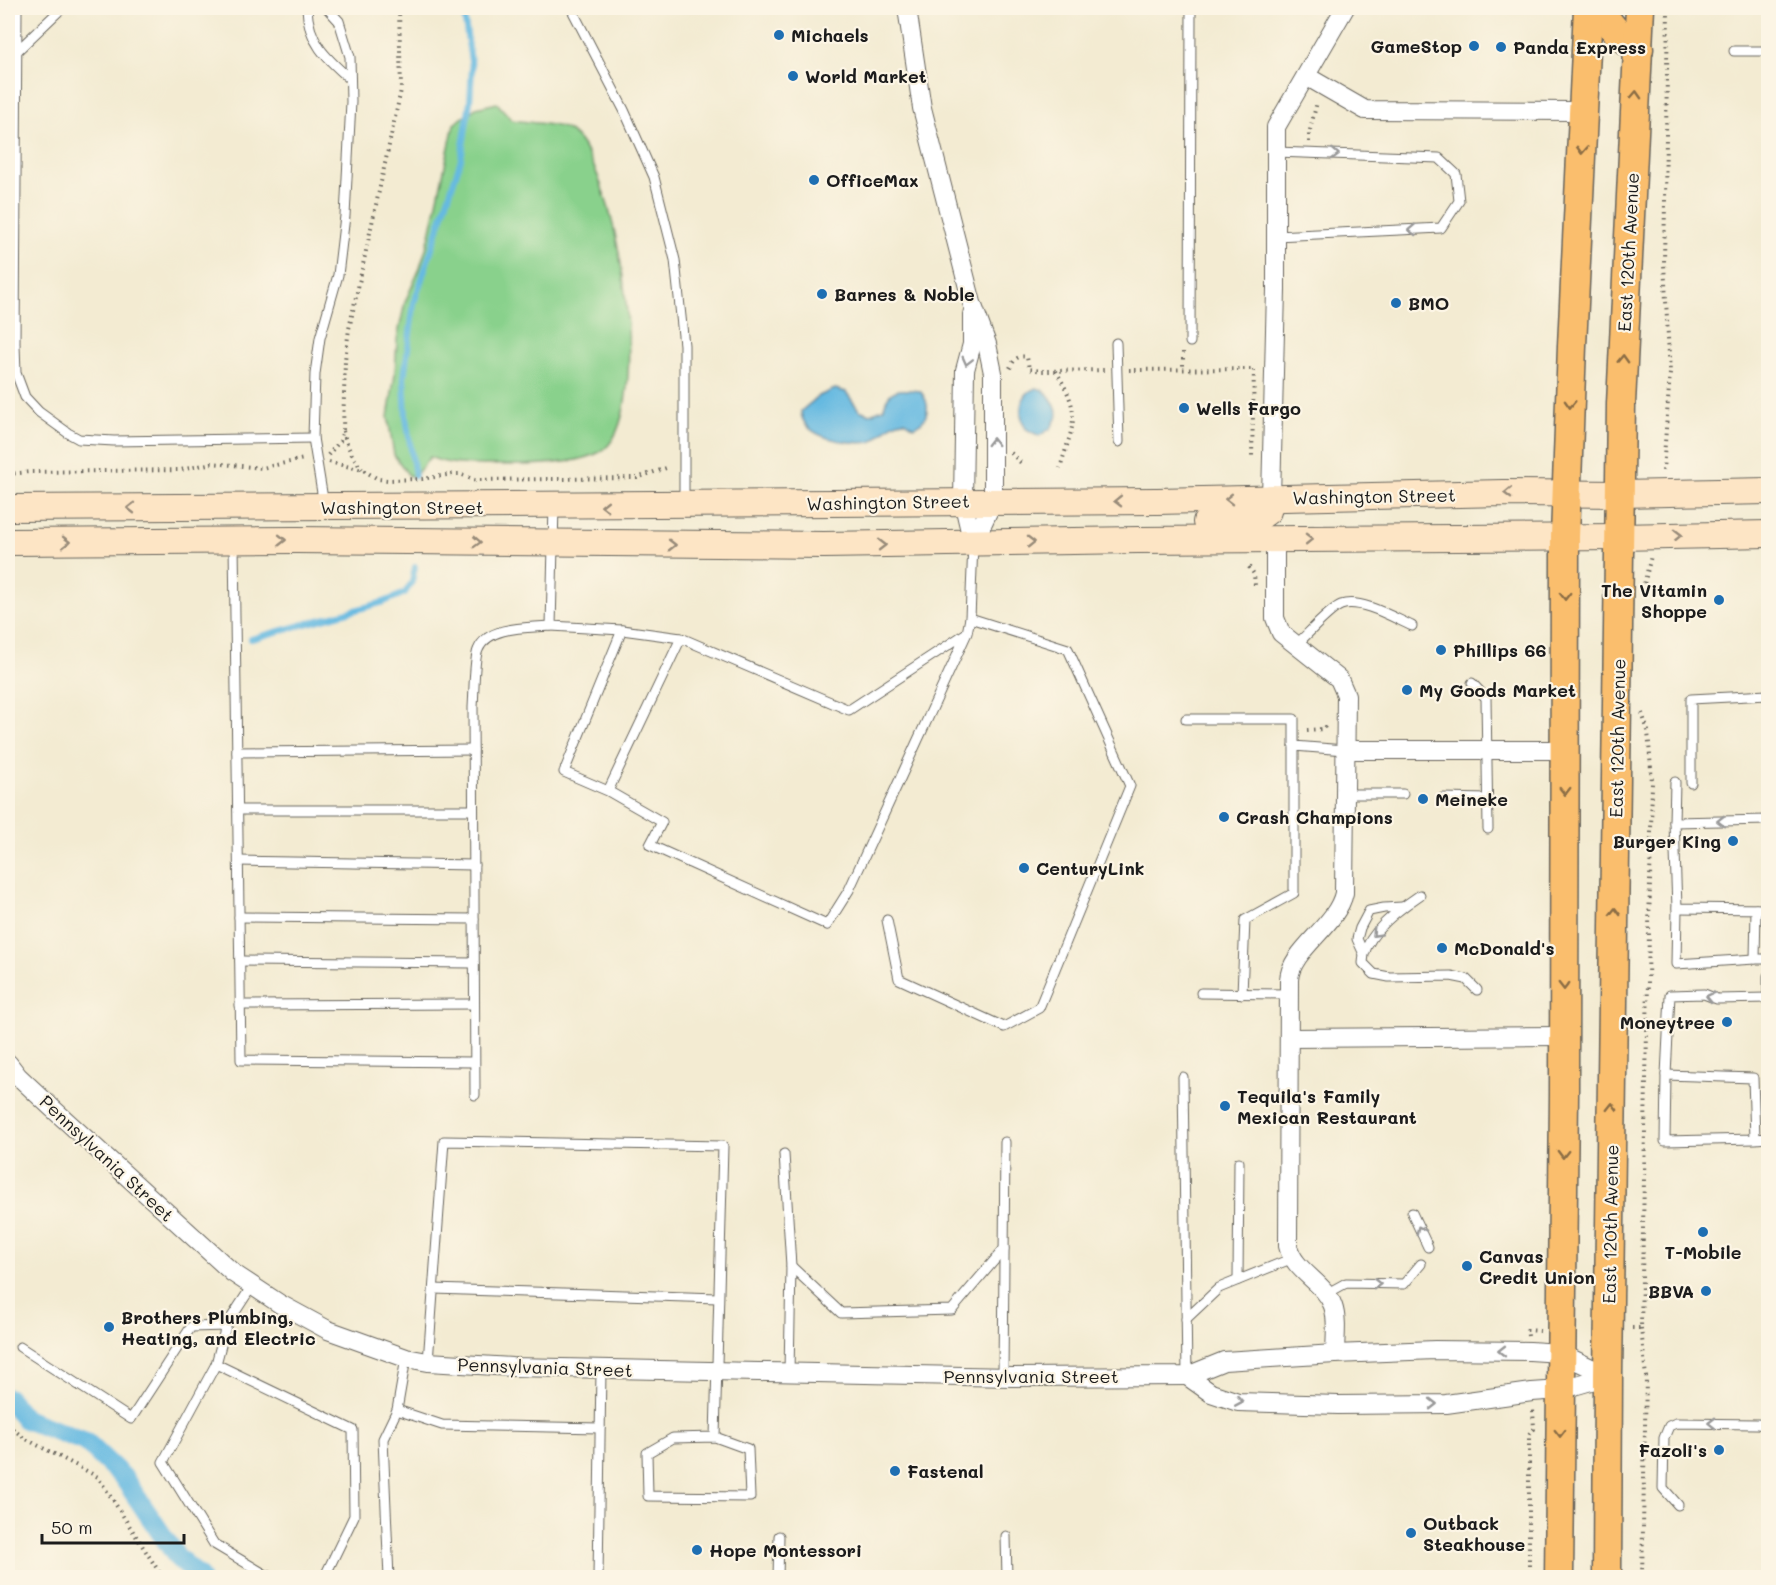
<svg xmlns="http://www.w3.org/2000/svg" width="1776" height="1585" font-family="Mali,sans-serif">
  <rect width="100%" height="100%" fill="#fcf5e5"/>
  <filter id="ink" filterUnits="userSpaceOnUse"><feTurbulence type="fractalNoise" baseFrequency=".0167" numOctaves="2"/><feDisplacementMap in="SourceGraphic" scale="12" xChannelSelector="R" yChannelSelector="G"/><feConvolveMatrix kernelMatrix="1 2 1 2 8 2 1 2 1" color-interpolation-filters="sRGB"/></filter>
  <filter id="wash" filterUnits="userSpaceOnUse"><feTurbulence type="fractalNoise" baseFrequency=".008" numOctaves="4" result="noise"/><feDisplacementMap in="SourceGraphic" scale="24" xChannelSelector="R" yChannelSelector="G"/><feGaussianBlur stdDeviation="1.35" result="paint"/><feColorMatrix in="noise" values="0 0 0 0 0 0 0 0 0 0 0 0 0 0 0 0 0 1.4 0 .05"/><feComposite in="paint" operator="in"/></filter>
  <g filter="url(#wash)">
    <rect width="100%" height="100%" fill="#f3ebd2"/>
    <path fill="#89d18c" stroke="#527654" stroke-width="1.5" d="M497,103L512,120C524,122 557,124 566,129C620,158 657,422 600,452C579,464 535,465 511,465C485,464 453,468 430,457L415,476H409L394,455L388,417L395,374L397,339L405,302L420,268L430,235L454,124L476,108Z"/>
    <g fill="#65b9e1" stroke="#406a7e" stroke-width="1.5">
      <path d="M1036,388C1048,389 1055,404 1058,415L1051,428L1039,436L1026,429C1018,414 1018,395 1036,388Z"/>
      <path d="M835,389L846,392L859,410L870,414L883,409C885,406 885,402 887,399C894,386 908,390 920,391C931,403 930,420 914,427L905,421C890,421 883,434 871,442C850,445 802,439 801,411L819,396Z"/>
    </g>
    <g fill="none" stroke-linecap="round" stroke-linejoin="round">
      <g stroke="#65b9e1" stroke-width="6">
        <path d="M415,476L406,417L404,378L414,303L461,159L470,102L472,68L463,8"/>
        <path d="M251,639L384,602L405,593L412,582L415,567"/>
      </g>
      <path stroke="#65b9e1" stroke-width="20" d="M8,1398L25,1419L86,1442L123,1477L177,1557L200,1578"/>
    </g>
  </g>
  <g filter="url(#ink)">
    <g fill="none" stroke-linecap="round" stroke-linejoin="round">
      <defs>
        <g id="lane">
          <path d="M17,8L15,345L16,373L25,397L39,412L68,433L79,439L114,441L313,438"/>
          <path d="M307,8C308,42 326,58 350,79"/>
          <path d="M571,8L624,110L654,177L675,260L684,345V502"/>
          <path d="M17,51L62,8"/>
          <path d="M1734,51H1768"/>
          <path d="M1276,236L1441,228L1459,201L1456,174L1439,158L1276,152"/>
          <path d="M1190,342L1191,8"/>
          <path d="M1116,343L1119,442"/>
          <path d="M324,505L313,438L315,374L320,338L338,275L345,216L351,102L350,57L339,21L327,8"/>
          <path d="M554,506L551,626L622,630"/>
          <path d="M234,543L241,1060L474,1062"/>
          <path d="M681,638L849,710L965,634"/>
          <path d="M1296,645C1306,636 1330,609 1341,605C1361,598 1394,618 1412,626"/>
          <path d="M1472,683L1486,698L1488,829"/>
          <path d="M1186,719H1294V746"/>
          <path d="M237,752L473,750"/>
          <path d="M1675,782L1674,822L1677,908L1768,909"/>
          <path d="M1691,783V699L1768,695"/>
          <path d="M608,791L564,772L622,630L681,638L608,791L662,822L650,845L827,925L849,890L967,633L970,618L973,544"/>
          <path d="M1345,794H1403"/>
          <path d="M1442,798L1488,799"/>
          <path d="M238,810H473"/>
          <path d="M1674,822L1768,820"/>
          <path d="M239,861L474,865"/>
          <path d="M1420,895C1399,909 1363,936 1363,963L1374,974L1389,977L1451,976L1466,979L1477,990"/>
          <path d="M1677,908L1676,964L1755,959"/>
          <path d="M1756,909L1755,959H1768"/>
          <path d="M239,917L474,919"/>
          <path d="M887,920L899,979L1004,1027L1039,1008L1130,786L1068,649L970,618"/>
          <path d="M1363,952L1357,939L1360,928L1369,911L1384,908L1402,907"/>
          <path d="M240,961L474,963"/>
          <path d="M1768,976V998"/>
          <path d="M1201,993L1289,994"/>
          <path d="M1242,994L1245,920L1294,893V746L1345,750"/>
          <path d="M240,1005L474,1004"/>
          <path d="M1666,1075L1670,995L1704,994L1717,999L1768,998"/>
          <path d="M1183,1077L1187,1376"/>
          <path d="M475,1095L473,707C474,695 474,658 478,650C488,625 529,628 551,626"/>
          <path d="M1755,1139L1753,1078L1666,1075L1665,1141L1755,1139L1768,1138"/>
          <path d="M784,1154L791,1266"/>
          <path d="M1412,1213L1428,1247"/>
          <path d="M1238,1280L1239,1162"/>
          <path d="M434,1289L718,1298"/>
          <path d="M1326,1294L1346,1283L1404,1284L1421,1264"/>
          <path d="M1186,1319L1219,1288L1293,1258"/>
          <path d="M226,1326L216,1364L163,1462L214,1544L266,1575L278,1578"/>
          <path d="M20,1347L131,1419L191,1327L226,1326L252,1286"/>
          <path d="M428,1362L444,1141L723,1146L715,1437L673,1438L647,1453L648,1496L750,1497L748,1449L715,1437"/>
          <path d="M216,1364L353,1430L354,1516L324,1578"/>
          <path d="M789,1372L791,1266L841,1313L952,1310L1004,1249"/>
          <path d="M1003,1376L1005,1142"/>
          <path d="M397,1410L442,1425L600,1428"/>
          <path d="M1678,1505L1663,1488L1664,1438L1669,1426L1676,1423L1757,1424L1765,1425L1768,1429"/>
          <path d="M1006,1536L1007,1578"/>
          <path d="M389,1578L383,1439L397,1410L406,1358"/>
          <path d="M598,1578L601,1369"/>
          <path d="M778,1578L779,1536"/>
        </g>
        <g id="street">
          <path d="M907,8L922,108L972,303L987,344L993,373V501L973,544"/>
          <path d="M1306,76L1365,110L1584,111"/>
          <path d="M972,314V344L965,370L963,501L973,544"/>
          <path d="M1271,498L1276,289V127L1345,8"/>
          <path d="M1275,539V618L1281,633L1339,679L1346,695L1344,893C1337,926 1290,950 1289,980L1288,1246C1294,1272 1325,1282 1333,1306C1338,1320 1335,1339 1335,1354"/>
          <path d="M1345,750H1565"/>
          <path d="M1289,1038L1564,1036"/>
          <path d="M8,1063L18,1076L51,1107L233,1273L280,1304L328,1330L406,1358L428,1362L512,1367L1012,1377L1187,1376L1224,1361L1335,1354L1435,1350L1530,1351L1560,1353L1608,1376"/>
          <path d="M1187,1376L1211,1393L1238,1402L1338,1405L1446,1404L1532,1392L1560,1390L1608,1376"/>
        </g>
        <g id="secondary">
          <path d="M8,508L1157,501L1503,493L1620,494L1768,491"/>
          <path d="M1206,522L1257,519L1268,511L1271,498"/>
          <path d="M8,542L296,540L824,545L1138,540L1619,537L1768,534"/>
        </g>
        <g id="primary">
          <path d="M1600,8C1609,27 1621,37 1639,49"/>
          <path d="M1559,1578L1564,1095L1565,537L1572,346L1588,8"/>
          <path d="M1607,1578L1608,1376L1621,404L1640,8"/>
        </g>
      </defs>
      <use href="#lane" stroke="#67645c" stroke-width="11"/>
      <use href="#street" stroke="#67645c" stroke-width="20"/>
      <use href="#secondary" stroke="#67645c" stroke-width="28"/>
      <use href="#primary" stroke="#67645c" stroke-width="31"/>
      <g stroke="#67645c" stroke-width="4" stroke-dasharray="1.5 4.5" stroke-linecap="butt">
        <path d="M1309,142V134L1317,102"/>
        <path d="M1183,352V369"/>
        <path d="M1010,368C1014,360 1017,355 1027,357L1029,369L1042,371L1106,370"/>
        <path d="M1129,370L1254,369L1252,456"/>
        <path d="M1056,371C1082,415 1074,421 1060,468"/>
        <path d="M343,431C347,446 352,457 362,469"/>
        <path d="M1011,453L1021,463"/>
        <path d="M328,455L340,441L343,429L345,360L349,329L401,90L399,8"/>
        <path d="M329,462L363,470L378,479L388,480L422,479L453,474H460L475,480L637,478L666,468"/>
        <path d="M1663,471L1670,373L1664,264L1668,8"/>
        <path d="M8,474L30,472L181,470L212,463L262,468L304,459"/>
        <path d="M1249,567L1254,574L1255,586"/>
        <path d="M1643,589L1651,556"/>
        <path d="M1307,730L1323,729L1327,724"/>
        <path d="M1632,1328H1641L1652,782L1648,731L1642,713"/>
        <path d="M1641,1328L1646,1377L1642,1578"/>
        <path d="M1528,1336L1527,1330L1540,1331"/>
        <path d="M8,1425L24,1438L98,1477L163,1578"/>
        <path d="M1529,1578V1434L1534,1429L1533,1409"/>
      </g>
      <use href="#lane" stroke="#fff" stroke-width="9"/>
      <use href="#street" stroke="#fff" stroke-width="18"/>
      <use href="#secondary" stroke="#fde5c5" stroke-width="26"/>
      <use href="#primary" stroke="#fabe6d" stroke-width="28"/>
    </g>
    <defs><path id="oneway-chevron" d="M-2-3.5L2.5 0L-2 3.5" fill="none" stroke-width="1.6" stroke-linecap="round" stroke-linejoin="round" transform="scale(1.5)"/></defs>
    <g stroke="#8b6d44">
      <use href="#oneway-chevron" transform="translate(1636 95) rotate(-87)"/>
      <use href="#oneway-chevron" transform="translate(1582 150) rotate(93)"/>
      <use href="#oneway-chevron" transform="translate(1623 359) rotate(-88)"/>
      <use href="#oneway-chevron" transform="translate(1570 404) rotate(92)"/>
      <use href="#oneway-chevron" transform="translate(1565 596) rotate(90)"/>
      <use href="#oneway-chevron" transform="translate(1565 791) rotate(90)"/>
      <use href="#oneway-chevron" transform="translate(1615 912) rotate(-89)"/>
      <use href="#oneway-chevron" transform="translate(1564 986) rotate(90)"/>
      <use href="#oneway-chevron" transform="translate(1612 1107) rotate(-89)"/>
      <use href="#oneway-chevron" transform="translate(1563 1154) rotate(91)"/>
      <use href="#oneway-chevron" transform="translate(1560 1433) rotate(90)"/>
    </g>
    <g stroke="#999">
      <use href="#oneway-chevron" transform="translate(1335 154) rotate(2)"/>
      <use href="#oneway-chevron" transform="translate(1412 230) rotate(177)"/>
      <use href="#oneway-chevron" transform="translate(967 361) rotate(104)"/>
      <use href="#oneway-chevron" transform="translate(993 442) rotate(-90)"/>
      <use href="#oneway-chevron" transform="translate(1721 821) rotate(179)"/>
      <use href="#oneway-chevron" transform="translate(1376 933) rotate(134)"/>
      <use href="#oneway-chevron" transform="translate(1710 997) rotate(-167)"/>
      <use href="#oneway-chevron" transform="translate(1420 1230) rotate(-116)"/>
      <use href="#oneway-chevron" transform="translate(1377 1284) rotate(1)"/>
      <use href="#oneway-chevron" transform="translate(1502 1351) rotate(-180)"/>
      <use href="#oneway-chevron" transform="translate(1239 1401) rotate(10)"/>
      <use href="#oneway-chevron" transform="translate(1433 1404)"/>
      <use href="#oneway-chevron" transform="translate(1712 1423) rotate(-179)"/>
    </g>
    <g stroke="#988b79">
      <use href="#oneway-chevron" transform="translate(1508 493) rotate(179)"/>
      <use href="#oneway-chevron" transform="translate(1229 499) rotate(179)"/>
      <use href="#oneway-chevron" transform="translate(1118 501) rotate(179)"/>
      <use href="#oneway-chevron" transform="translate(605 506) rotate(179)"/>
      <use href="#oneway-chevron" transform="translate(131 508) rotate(180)"/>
      <use href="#oneway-chevron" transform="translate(1678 535) rotate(-1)"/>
      <use href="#oneway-chevron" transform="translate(1309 539) rotate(-1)"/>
      <use href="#oneway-chevron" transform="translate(282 540)"/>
      <use href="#oneway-chevron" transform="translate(66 542)"/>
      <use href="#oneway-chevron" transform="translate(477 542) rotate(2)"/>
      <use href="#oneway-chevron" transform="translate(1031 542) rotate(-1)"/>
      <use href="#oneway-chevron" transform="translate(672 545)"/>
      <use href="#oneway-chevron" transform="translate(882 545)"/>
    </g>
  </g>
  <g fill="#1f6fb2" stroke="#fcf5e5" stroke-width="2">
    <circle cx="779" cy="35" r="6"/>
    <circle cx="1474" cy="46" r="6"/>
    <circle cx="1501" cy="47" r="6"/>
    <circle cx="793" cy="76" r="6"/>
    <circle cx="814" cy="180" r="6"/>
    <circle cx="822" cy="294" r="6"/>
    <circle cx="1396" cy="303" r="6"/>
    <circle cx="1184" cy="408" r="6"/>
    <circle cx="1719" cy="600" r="6"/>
    <circle cx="1441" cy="650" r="6"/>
    <circle cx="1407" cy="690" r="6"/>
    <circle cx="1423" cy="799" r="6"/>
    <circle cx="1224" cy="817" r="6"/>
    <circle cx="1733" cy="841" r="6"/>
    <circle cx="1024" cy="868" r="6"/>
    <circle cx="1442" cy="948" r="6"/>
    <circle cx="1727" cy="1022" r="6"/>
    <circle cx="1225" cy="1106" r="6"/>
    <circle cx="1703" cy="1232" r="6"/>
    <circle cx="1467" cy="1266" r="6"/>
    <circle cx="1706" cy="1291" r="6"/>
    <circle cx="109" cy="1327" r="6"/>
    <circle cx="1719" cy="1450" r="6"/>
    <circle cx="895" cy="1471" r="6"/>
    <circle cx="1411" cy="1533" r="6"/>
    <circle cx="697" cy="1550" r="6"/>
  </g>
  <g text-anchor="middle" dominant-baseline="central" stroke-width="4.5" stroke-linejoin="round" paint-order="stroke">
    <g font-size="18" font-weight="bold" fill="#1c1c1c" stroke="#fcf5e5" text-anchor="start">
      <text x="791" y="35">Michaels</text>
      <text x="1462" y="46" text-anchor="end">GameStop</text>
      <text x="1513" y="47">Panda Express</text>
      <text x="805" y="76">World Market</text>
      <text x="826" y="180">OfficeMax</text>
      <text x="834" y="294">Barnes &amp; Noble</text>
      <text x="1408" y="303">BMO</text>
      <text x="1196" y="408">Wells Fargo</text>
      <text x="1707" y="590" text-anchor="end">The Vitamin<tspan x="1707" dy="21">Shoppe</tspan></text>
      <text x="1453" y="650">Phillips 66</text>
      <text x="1419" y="690">My Goods Market</text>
      <text x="1435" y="799">Meineke</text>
      <text x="1236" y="817">Crash Champions</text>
      <text x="1721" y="841" text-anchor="end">Burger King</text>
      <text x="1036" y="868">CenturyLink</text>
      <text x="1454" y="948">McDonald's</text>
      <text x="1715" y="1022" text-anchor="end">Moneytree</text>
      <text x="1237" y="1096">Tequila's Family<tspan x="1237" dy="21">Mexican Restaurant</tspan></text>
      <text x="1703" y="1252" text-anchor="middle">T-Mobile</text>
      <text x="1479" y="1256">Canvas<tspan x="1479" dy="21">Credit Union</tspan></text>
      <text x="1694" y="1291" text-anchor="end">BBVA</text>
      <text x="121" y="1317">Brothers Plumbing,<tspan x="121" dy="21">Heating, and Electric</tspan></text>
      <text x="1707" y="1450" text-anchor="end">Fazoli's</text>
      <text x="907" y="1471">Fastenal</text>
      <text x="1423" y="1523">Outback<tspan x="1423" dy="21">Steakhouse</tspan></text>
      <text x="709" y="1550">Hope Montessori</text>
    </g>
    <g font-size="18" fill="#1c1c1c" stroke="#fcf5e5">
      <text transform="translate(1628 252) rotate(-87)">East 120th Avenue</text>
      <text transform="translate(1374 496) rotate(-1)">Washington Street</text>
      <text transform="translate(888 502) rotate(-1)">Washington Street</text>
      <text x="402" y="507">Washington Street</text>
      <text transform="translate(1617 738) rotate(-89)">East 120th Avenue</text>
      <text transform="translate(107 1158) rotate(43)">Pennsylvania Street</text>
      <text transform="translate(1610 1224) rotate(-89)">East 120th Avenue</text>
      <text transform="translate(545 1367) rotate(2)">Pennsylvania Street</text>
      <text x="1031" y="1376">Pennsylvania Street</text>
    </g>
  </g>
  <rect width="1776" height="1585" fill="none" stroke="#fcf5e5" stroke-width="30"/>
  <path d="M42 1534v9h142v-9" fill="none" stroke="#1c1c1c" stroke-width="3"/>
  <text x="51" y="1534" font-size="18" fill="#1c1c1c" stroke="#fcf5e5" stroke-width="4.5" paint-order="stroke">50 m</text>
</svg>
